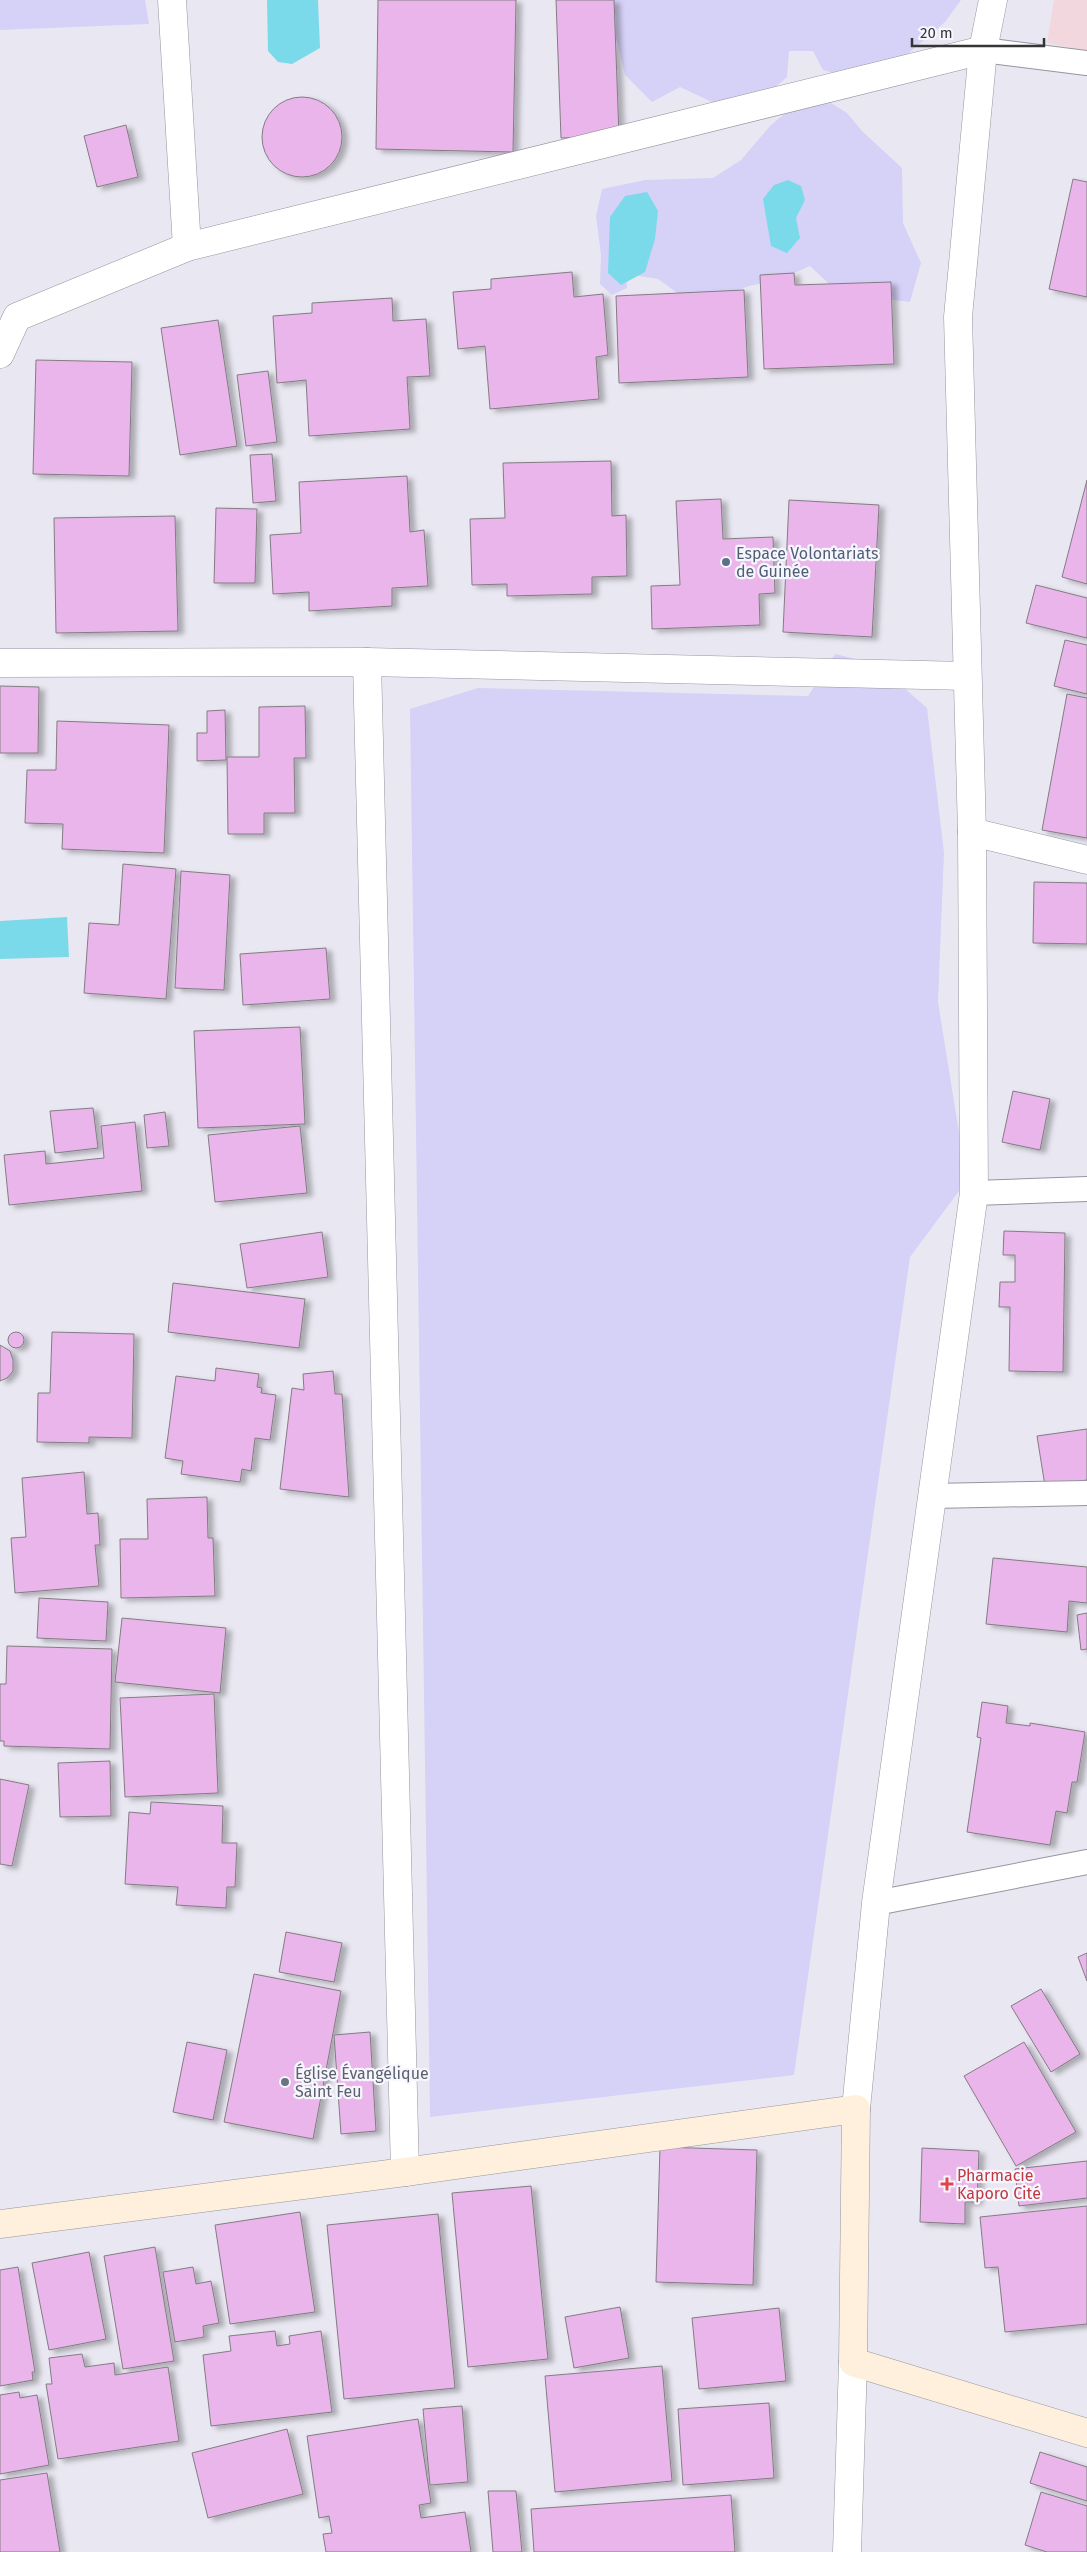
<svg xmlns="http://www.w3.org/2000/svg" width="1087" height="2552" font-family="'Fira Sans',sans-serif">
  <defs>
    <filter id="shadow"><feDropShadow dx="5.5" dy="3" stdDeviation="2.5" flood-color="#0004"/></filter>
  </defs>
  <rect width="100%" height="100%" fill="#e9e8f2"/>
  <path fill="#f2d8de" d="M1054,0H1087V51L1047,43Z"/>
  <g fill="#d6d1f7">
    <path d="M0,0H145L149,24L0,30Z"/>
    <path d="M604,0H961L945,22L903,58L854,79L823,70L813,51H789L787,77L766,95L714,103L680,87L652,102L625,75L614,29Z"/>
    <path d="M831,103L847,113L862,131L902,168L903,223L921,263L910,302L870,297L842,296L810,266L781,279L749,286L715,299L690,302L658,279L626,274L627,288L612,295L600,284L601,255L596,216L602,189L645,180L713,178L741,160L770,126L789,110Z"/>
    <path d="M835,654L877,664L927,708L944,853L938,1002L961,1145L959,1191L910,1257L794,2075L430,2117L410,709L478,688L808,696Z"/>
  </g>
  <g fill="#7bdaea">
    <path d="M267,0H318L320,48L292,64L278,62L268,51Z"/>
    <path d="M788,180L801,186L805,200L796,218L800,238L787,253L771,246L763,199L774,185Z"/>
    <path d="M647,192L658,211L655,239L645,272L621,285L608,273L610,217L625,196Z"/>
    <path d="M67,917L69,957L0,959V921Z"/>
  </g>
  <g fill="#eab5ea" stroke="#837c83" filter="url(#shadow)">
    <path d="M378,0H516L513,152L376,149Z"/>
    <path d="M556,0H614L619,136L561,138Z"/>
    <circle cx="302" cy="137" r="40"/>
    <path d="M126,125L138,177L97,187L84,136Z"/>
    <path d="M1073,179L1087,182V297L1049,289Z"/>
    <path d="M572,272L574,297L603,294L608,355L596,357L599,399L490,409L485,346L458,349L453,292L491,289V279Z"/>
    <path d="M794,273L795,285L891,282L894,364L764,369L760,275Z"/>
    <path d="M744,290L748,377L619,383L616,296Z"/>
    <path d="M392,298L393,321L426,319L430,376L407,377L410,429L309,436L306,380L277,383L273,316L312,313V303Z"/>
    <path d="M218,320L237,446L180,455L161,328Z"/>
    <path d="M36,360L132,362L129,476L33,474Z"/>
    <path d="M268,371L277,442L246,446L237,375Z"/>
    <path d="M272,454L276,501L253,503L250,455Z"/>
    <path d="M611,461L612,516L626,515L627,576L592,577V594L507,596V584L472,585L470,519L505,518L503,463Z"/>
    <path d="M407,476L410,532L424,530L428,586L392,588V606L309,611V592L273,594L270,535L301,533L299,482Z"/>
    <path d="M1087,480V584L1062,577Z"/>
    <path d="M721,499L723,539L773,537L775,593L759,594L760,625L652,629L651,586L680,585L676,501Z"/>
    <path d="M789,500L879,505L872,637L783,632Z"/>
    <path d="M216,508L257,509L255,583H214Z"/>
    <path d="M175,516L178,631L56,633L54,518Z"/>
    <path d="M1036,585L1087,598V638L1026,623Z"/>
    <path d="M1065,640L1087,645V694L1054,686Z"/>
    <path d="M0,686L39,687L38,753H0Z"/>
    <path d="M1067,694L1087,698V838L1042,830Z"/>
    <path d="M305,706L306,758H294L295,813H264V834H228L227,757H259V707Z"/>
    <path d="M225,710L226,760L197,761V733H207V711Z"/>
    <path d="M57,721L169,725L164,853L62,849L63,824L25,823L27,770H56Z"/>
    <path d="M123,864L176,869L166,999L84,993L89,923L119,925Z"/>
    <path d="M181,871L230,875L224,990L175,988Z"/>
    <path d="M1034,882L1087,883V944L1033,943Z"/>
    <path d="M326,948L330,999L243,1005L240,954Z"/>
    <path d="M300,1027L305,1124L198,1128L194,1031Z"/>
    <path d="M1013,1091L1050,1099L1040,1150L1002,1142Z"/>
    <path d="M93,1108L98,1148L55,1153L50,1111Z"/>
    <path d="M165,1112L169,1146L147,1148L144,1115Z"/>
    <path d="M135,1122L142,1191L9,1205L4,1155L45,1151L46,1164L104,1158L101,1126Z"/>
    <path d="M300,1126L307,1193L215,1202L208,1135Z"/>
    <path d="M1004,1231L1065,1233L1063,1372L1009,1371L1010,1307H999L1000,1282H1015V1255H1003Z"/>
    <path d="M322,1232L328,1277L247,1288L240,1244Z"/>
    <path d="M173,1283L305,1299L299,1348L168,1332Z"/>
    <circle cx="16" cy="1340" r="8"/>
    <path d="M52,1332L134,1334L132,1438L89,1437V1443L37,1442L38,1393H50Z"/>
    <path d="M0,1345L10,1351L13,1360V1371L7,1378L0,1381Z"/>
    <path d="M216,1368L259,1374L257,1387L262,1388L261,1393L276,1395L270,1440L255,1438L251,1471L242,1469L240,1482L181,1474L183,1461L165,1458L176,1376L215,1381Z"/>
    <path d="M333,1371L335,1394H342L349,1497L280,1489L292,1388L304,1390L303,1374Z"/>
    <path d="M1087,1429V1480L1045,1486L1037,1436Z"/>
    <path d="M84,1472L87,1514L98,1513L100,1545H95L99,1586L15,1593L11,1538L26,1537L22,1478Z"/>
    <path d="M207,1497L208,1538H213L215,1596L121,1598L120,1539H148L147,1499Z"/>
    <path d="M993,1558L1087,1567V1603L1069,1601L1067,1632L986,1624Z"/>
    <path d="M39,1598L108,1602L106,1641L37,1638Z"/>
    <path d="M1087,1613V1649L1081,1650L1077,1615Z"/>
    <path d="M122,1618L226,1628L220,1693L115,1682Z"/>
    <path d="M7,1646L112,1649L110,1749L4,1746V1741H0V1684H6Z"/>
    <path d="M214,1694L218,1793L125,1797L120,1698Z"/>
    <path d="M982,1702L1008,1706L1006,1723L1030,1726V1723L1085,1732L1077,1782H1072L1067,1813L1056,1811L1050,1845L967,1832L981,1738L977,1737Z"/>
    <path d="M110,1761L111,1816L60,1817L58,1763Z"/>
    <path d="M0,1779L29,1785L12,1866L0,1864Z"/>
    <path d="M151,1802L223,1806L222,1843H237L235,1887H227L226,1908L176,1905L178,1887L125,1884L129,1812L150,1814Z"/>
    <path d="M286,1932L342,1943L334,1982L279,1972Z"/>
    <path d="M1087,1953V1981L1078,1957Z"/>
    <path d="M254,1974L341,1991L313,2139L224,2122Z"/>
    <path d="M1041,1989L1080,2054L1051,2072L1011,2006Z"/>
    <path d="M370,2032L376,2131L341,2134L334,2035Z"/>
    <path d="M187,2042L227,2050L213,2120L173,2112Z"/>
    <path d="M1024,2042L1076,2132L1016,2166L964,2076Z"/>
    <path d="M660,2147L757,2150L753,2285L656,2282Z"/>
    <path d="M922,2148L979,2151L977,2202H965V2224L920,2222Z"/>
    <path d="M1087,2161V2198L1019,2206L1015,2169Z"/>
    <path d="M531,2186L548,2359L468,2367L452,2193Z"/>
    <path d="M1087,2206V2324L1005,2332L998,2267L985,2268L980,2217Z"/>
    <path d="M300,2212L315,2312L230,2324L215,2225Z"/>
    <path d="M438,2214L455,2388L344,2399L327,2225Z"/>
    <path d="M155,2247L174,2361L123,2369L104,2256Z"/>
    <path d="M89,2252L106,2339L49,2350L32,2263Z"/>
    <path d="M18,2267L35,2372H32L33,2380L0,2386V2270Z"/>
    <path d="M193,2267L196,2284L211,2281L219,2323L203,2326L204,2337L175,2342L163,2272Z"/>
    <path d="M620,2307L629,2358L574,2368L565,2317Z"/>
    <path d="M779,2308L786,2381L699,2389L692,2318Z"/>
    <path d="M275,2331L277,2346L290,2344L289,2336L321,2331L332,2412L211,2426L203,2355L231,2351L229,2336Z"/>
    <path d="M82,2354L85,2367L114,2363L115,2375L168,2367L179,2441L58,2459L46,2384H52L49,2358Z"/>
    <path d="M662,2366L672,2481L555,2492L545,2376Z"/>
    <path d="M19,2392L20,2398L37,2395L49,2465L0,2474V2395Z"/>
    <path d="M769,2403L774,2478L683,2485L678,2409Z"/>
    <path d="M462,2406L468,2482L430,2485L423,2409Z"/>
    <path d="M418,2419L431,2503L419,2505L421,2518L465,2512L471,2552H326L323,2534L332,2533L329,2516L319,2518L307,2436Z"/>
    <path d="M287,2429L303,2494L208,2518L192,2453Z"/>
    <path d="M1040,2452L1087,2467V2501L1030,2483Z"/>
    <path d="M47,2473L60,2552H0V2480Z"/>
    <path d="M488,2491H516L522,2552H493Z"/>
    <path d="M1041,2492L1087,2506V2552H1047L1025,2545Z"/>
    <path d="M731,2495L735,2552H534L531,2509Z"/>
  </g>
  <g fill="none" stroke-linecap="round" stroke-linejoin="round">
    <defs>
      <g id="lane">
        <path d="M983,50L1087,63"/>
        <path d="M974,1193L1087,1189"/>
        <path d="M932,1496L1087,1493"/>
        <path d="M876,1903L1087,1862"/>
      </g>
      <g id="street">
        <path d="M172,0L187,247"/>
        <path d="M0,354L17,317L187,247L983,50"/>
        <path d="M367,662L405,2172"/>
        <path d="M0,663L367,662L967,676"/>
        <path d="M972,832L1087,860"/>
        <path d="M856,2109L876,1903L974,1193L972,832L958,317L983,50L993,0"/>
        <path d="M847,2552L853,2362"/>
      </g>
      <path id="secondary" d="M0,2224L405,2172L856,2109L853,2362L1087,2433"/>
    </defs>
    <use href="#lane" stroke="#96959e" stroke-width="26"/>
    <use href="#street" stroke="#96959e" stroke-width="29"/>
    <use href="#secondary" stroke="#96959e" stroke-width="29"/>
    <use href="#lane" stroke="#fff" stroke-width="24"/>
    <use href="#street" stroke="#fff" stroke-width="28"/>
    <use href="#secondary" stroke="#fef0dc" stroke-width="28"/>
  </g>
  <circle fill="#5c6f8a" stroke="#f7f6fe" stroke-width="2" cx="726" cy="562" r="5"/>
  <circle fill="#6b7280" stroke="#f7f6fe" stroke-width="2" cx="285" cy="2082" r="5"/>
  <path fill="#e0444e" stroke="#f7f6fe" stroke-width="2" d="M944.5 2176.5h5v5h5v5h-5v5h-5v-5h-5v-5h5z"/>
  <g text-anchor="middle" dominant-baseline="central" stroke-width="4.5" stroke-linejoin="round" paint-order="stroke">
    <g font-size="16" fill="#4e5e75" stroke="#f7f6fe" text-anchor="start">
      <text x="736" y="553">Espace Volontariats<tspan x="736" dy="18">de Guinée</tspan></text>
    </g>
    <g font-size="16" fill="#5b616d" stroke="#f7f6fe" text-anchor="start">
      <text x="295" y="2073">Église Évangélique<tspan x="295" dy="18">Saint Feu</tspan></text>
    </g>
    <g font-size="16" fill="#be3a42" stroke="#f7f6fe" text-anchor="start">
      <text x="957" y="2175">Pharmacie<tspan x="957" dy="18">Kaporo Cité</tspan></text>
    </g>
  </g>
  <path d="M912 38v8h132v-8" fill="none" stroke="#353538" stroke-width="2.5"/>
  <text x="920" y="38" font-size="15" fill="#353538" stroke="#f7f6fe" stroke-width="4" paint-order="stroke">20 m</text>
</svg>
